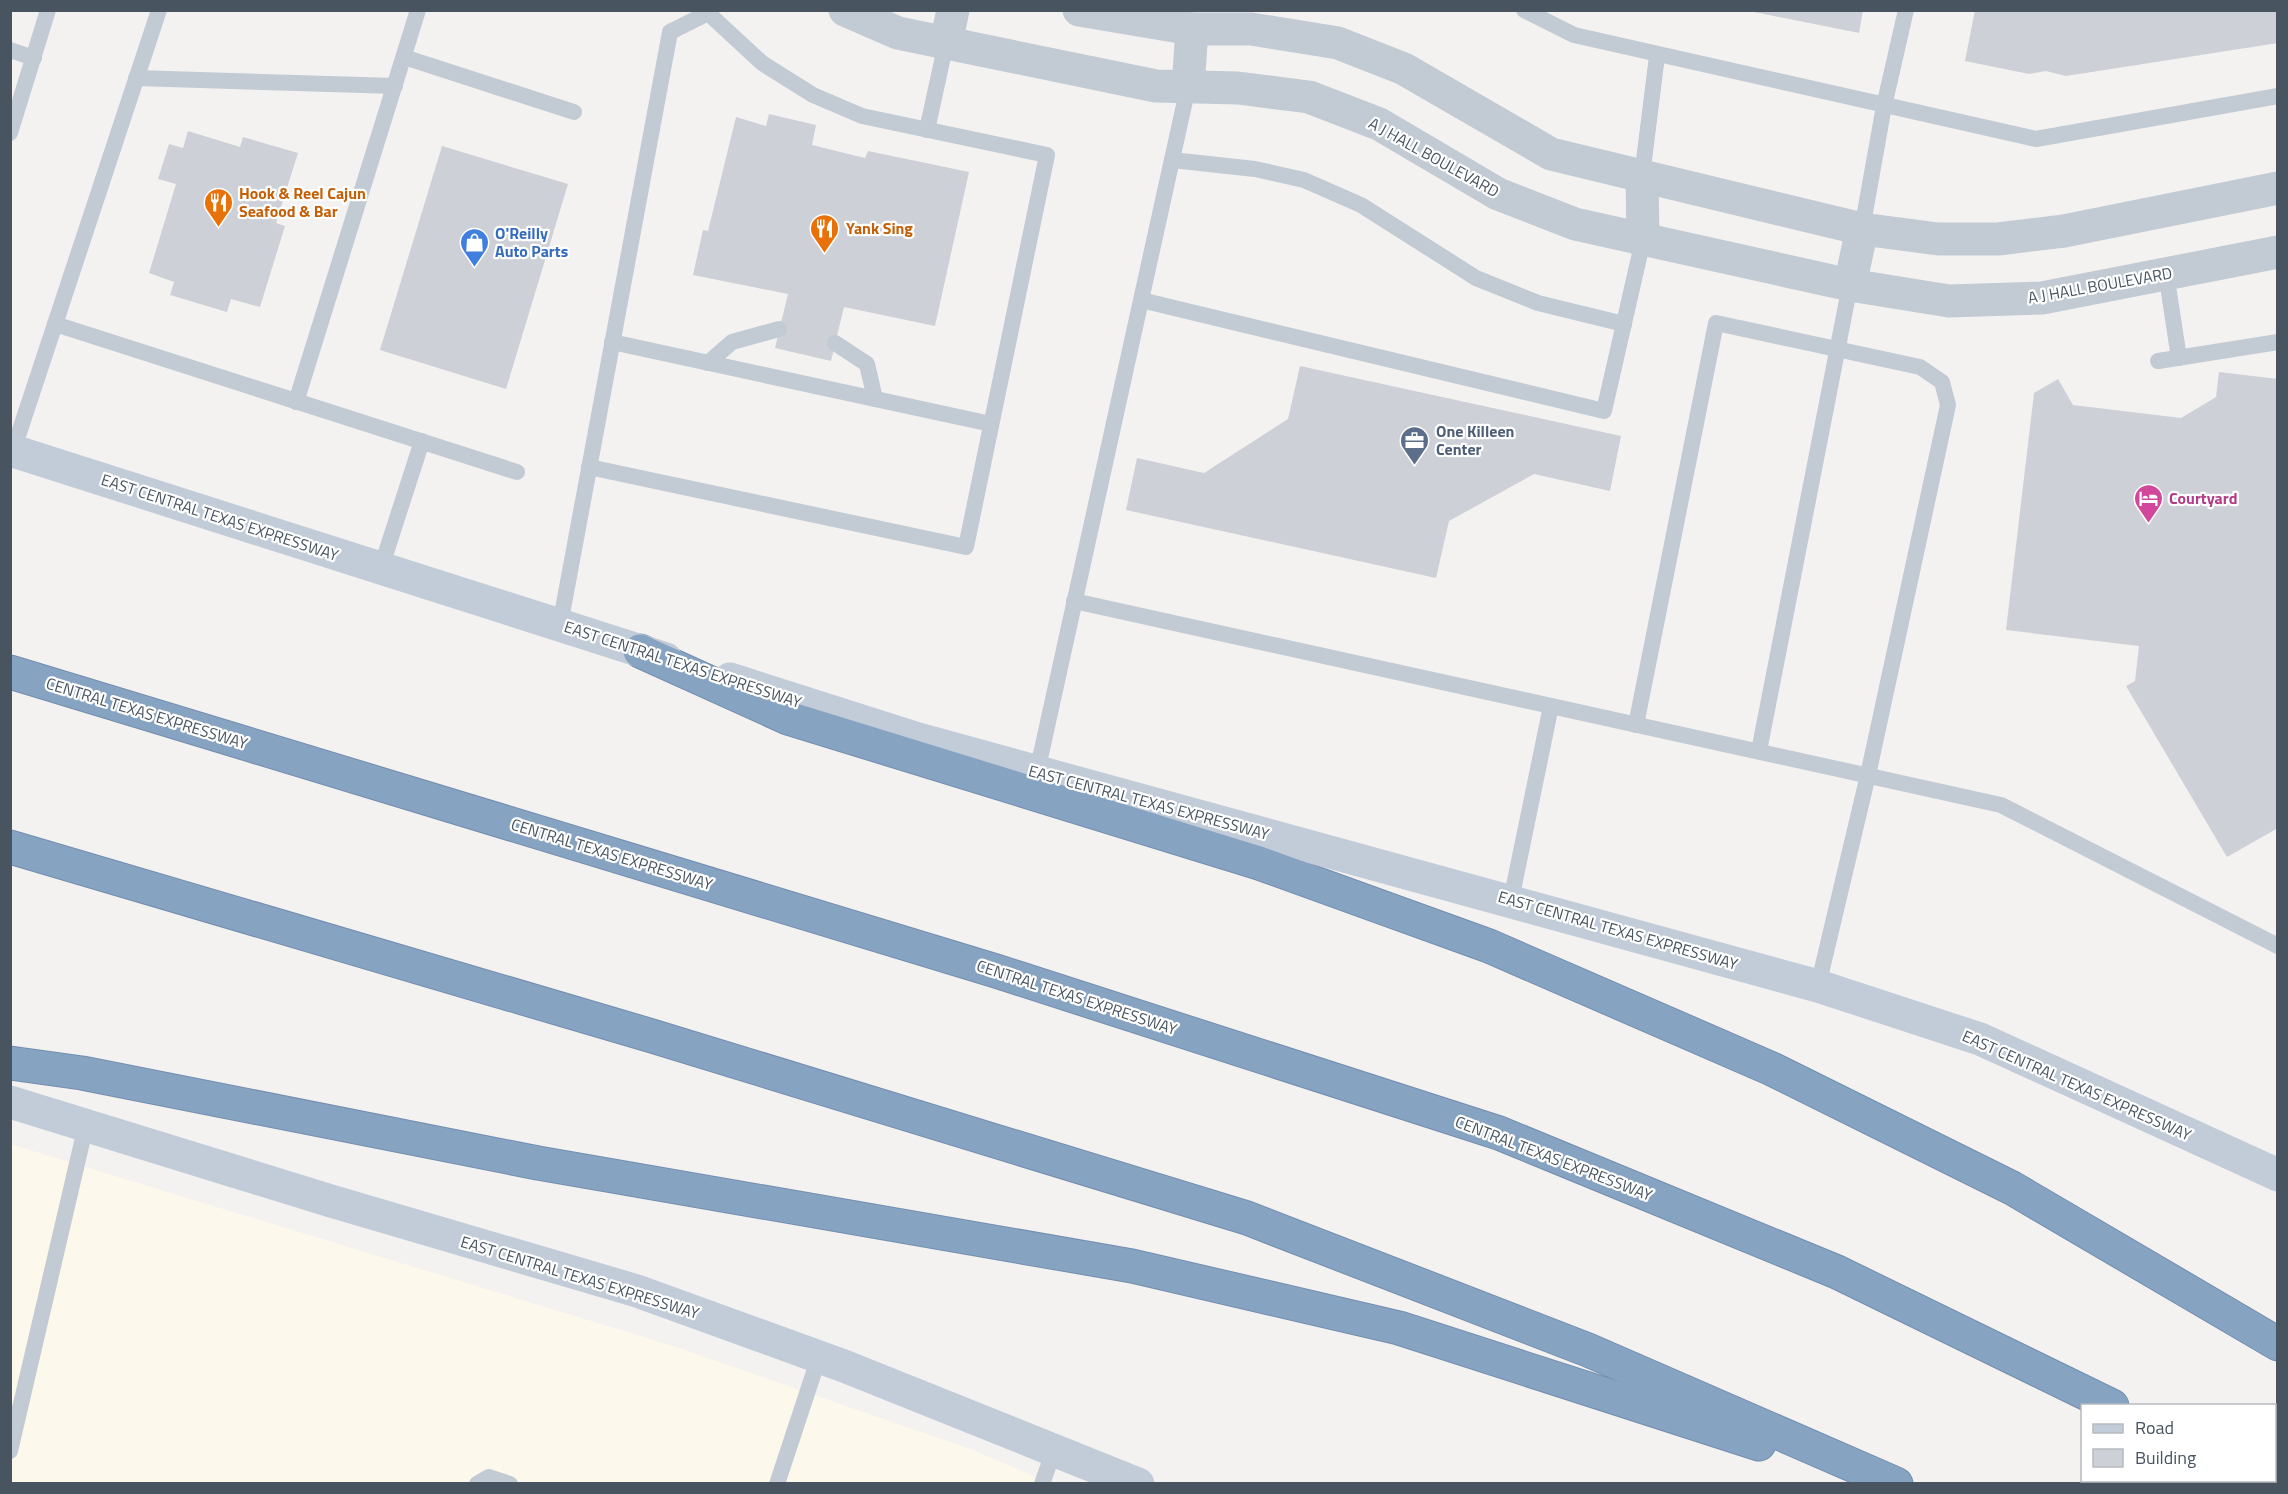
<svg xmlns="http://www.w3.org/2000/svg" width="2288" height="1494" font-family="'Titillium Web',sans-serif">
  <rect width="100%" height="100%" fill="#f4f1f1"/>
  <path fill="#fdf8ec" d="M10,1144L670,1345L973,1450L1049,1483H11Z"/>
  <g fill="#cdd0d6">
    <path d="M1744,10H1863L1859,33Z"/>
    <path d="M1975,10H2278V43L2066,76L2046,71L2029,74L1965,61Z"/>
    <path d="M769,114L816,125L812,145L865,158L868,151L969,172L935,326L844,307L831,361L775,348L788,294L693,275L703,230L708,231L736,117L766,126Z"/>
    <path d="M188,131L240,147L243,137L298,153L276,223L285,226L260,307L231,299L227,312L170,295L174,282L149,273L176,184L158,179L169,144L183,148Z"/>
    <path d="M442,146L568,184L506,389L380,350Z"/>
    <path d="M1300,366L1621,436L1610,491L1534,474L1449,521L1436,578L1126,510L1137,458L1204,473L1288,419Z"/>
    <path d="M2219,372L2278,379V828L2227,857L2126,686L2135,681L2139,646L2006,630L2034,393L2058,379L2073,405L2181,418L2216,397Z"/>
  </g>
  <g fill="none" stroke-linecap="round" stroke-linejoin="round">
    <defs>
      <g id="highway">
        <path d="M640,651L788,718L1259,863L1489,946L1772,1069L2012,1188L2278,1344"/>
        <path d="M10,672L996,971L1499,1133L1837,1272L2112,1406"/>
        <path d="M10,847L652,1036L1247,1218L1588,1350L1896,1484"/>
        <path d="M10,1063L82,1073L538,1163L1132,1266L1399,1328L1759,1444"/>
        <path d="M2248,1480L2253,1484"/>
      </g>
    </defs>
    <use href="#highway" stroke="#728eae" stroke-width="35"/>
    <g stroke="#c2cbd3" stroke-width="16">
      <path d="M1524,10L1574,35L2036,139L2278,96"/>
      <path d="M10,50L34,58"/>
      <path d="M404,57L574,112"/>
      <path d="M136,78L395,86"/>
      <path d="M927,130L946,43"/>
      <path d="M10,133L48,10"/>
      <path d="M1172,160L1255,169L1304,180L1361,205L1476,278L1538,303L1624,324"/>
      <path d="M1642,176L1657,56"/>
      <path d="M1862,229L1884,106L1906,10"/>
      <path d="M2166,273L2179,358"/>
      <path d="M1141,300L1604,411L1643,240"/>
      <path d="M55,324L517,472"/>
      <path d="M612,342L991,424"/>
      <path d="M835,343L867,364L875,399"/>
      <path d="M2158,361L2278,342"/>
      <path d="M708,363L732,342L779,329"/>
      <path d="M296,402L418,10"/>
      <path d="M13,451L159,10"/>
      <path d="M381,568L422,441"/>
      <path d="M1074,601L2001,805L2278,946"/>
      <path d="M560,625L670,32L708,13L762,63L813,95L862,116L1047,155L966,547L589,467"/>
      <path d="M1636,725L1716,323L1920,367L1942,382L1948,405L1868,775L1818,986"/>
      <path d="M1759,751L1850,285"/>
      <path d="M1037,772L1188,87"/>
      <path d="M1511,900L1551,706"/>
      <path d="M10,1451L86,1125"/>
      <path d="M477,1484L489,1477L510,1484"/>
      <path d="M777,1484L819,1357"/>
      <path d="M1042,1484L1054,1450"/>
    </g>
    <g stroke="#c2cbd3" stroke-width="33">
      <path d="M845,10L898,33L1156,86L1238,88L1309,97L1379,124L1498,194L1575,224L1850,285L1949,301L2042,298L2278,252"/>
      <path d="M1079,10L1192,29H1251L1338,43L1404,69L1551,154L1862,229L1938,239H1998L2064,231L2278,188"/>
      <path d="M946,43L953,10"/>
      <path d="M1188,87L1192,29"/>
      <path d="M1642,176L1643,240"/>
      <path d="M1850,285L1862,229"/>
    </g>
    <g stroke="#c2ccd8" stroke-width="33">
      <path d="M10,450L666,659"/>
      <path d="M730,679L918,739L1818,986L1980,1039L2278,1175"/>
      <path d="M10,1102L331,1201L637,1291L844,1366L1138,1484"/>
    </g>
    <use href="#highway" stroke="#87a3c2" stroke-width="33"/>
  </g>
  <defs>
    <symbol id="restaurant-pin" viewBox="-11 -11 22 30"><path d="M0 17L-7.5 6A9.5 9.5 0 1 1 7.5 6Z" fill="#e8710a" stroke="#fff"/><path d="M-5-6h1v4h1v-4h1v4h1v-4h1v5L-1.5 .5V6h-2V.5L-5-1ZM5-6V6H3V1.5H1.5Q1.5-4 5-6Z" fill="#fff"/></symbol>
    <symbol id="shop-pin" viewBox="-11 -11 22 30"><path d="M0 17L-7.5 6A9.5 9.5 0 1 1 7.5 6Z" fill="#3f7fe0" stroke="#fff"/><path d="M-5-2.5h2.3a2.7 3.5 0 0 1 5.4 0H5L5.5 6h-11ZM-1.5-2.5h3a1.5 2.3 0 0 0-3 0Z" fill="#fff"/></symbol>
    <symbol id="office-pin" viewBox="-11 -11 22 30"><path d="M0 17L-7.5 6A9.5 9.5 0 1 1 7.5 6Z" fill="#5c6f8a" stroke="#fff"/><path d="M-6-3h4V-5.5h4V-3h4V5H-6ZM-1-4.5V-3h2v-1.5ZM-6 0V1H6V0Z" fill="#fff"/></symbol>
    <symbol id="hotel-pin" viewBox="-11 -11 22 30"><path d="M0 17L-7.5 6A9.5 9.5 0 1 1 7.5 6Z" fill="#d1479c" stroke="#fff"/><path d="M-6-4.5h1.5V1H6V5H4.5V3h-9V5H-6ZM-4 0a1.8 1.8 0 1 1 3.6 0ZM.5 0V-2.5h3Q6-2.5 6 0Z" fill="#fff"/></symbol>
  </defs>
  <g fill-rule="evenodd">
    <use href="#restaurant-pin" x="202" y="186" width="33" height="45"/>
    <use href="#restaurant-pin" x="808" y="212" width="33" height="45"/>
    <use href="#shop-pin" x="458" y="226" width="33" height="45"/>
    <use href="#office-pin" x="1398" y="424" width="33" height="45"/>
    <use href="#hotel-pin" x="2132" y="482" width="33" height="45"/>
  </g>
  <g text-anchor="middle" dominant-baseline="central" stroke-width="4.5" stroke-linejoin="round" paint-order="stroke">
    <g font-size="16" fill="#485460" stroke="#fff">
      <text transform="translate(1434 157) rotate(29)">A J HALL BOULEVARD</text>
      <text transform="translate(2100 285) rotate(-10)">A J HALL BOULEVARD</text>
      <text transform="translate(220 517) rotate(18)">EAST CENTRAL TEXAS EXPRESSWAY</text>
      <text transform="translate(683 664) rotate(18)">EAST CENTRAL TEXAS EXPRESSWAY</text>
      <text transform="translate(147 713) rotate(17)">CENTRAL TEXAS EXPRESSWAY</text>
      <text transform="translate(1149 802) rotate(15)">EAST CENTRAL TEXAS EXPRESSWAY</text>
      <text transform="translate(612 854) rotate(17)">CENTRAL TEXAS EXPRESSWAY</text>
      <text transform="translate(1618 930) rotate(16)">EAST CENTRAL TEXAS EXPRESSWAY</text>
      <text transform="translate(1077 997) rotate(18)">CENTRAL TEXAS EXPRESSWAY</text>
      <text transform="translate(2077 1085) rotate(24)">EAST CENTRAL TEXAS EXPRESSWAY</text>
      <text transform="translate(1554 1158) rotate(21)">CENTRAL TEXAS EXPRESSWAY</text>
      <text transform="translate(580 1277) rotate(17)">EAST CENTRAL TEXAS EXPRESSWAY</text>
    </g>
    <g font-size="16" font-weight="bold" fill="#c56008" stroke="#fff" text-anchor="start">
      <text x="239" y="193">Hook &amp; Reel Cajun<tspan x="239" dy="18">Seafood &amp; Bar</tspan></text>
      <text x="846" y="228">Yank Sing</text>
    </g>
    <g font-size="16" font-weight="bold" fill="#366cbe" stroke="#fff" text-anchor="start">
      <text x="495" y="233">O'Reilly<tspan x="495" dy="18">Auto Parts</tspan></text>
    </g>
    <g font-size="16" font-weight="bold" fill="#4e5e75" stroke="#fff" text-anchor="start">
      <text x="1436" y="431">One Killeen<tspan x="1436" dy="18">Center</tspan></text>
    </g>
    <g font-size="16" font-weight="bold" fill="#b23c85" stroke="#fff" text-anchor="start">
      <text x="2169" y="498">Courtyard</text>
    </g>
  </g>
  <rect width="2288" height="1494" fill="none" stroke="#485460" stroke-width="24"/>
  <rect x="2081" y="1404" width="195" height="78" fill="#ffffff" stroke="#b6bbbf" stroke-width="1.5"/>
  <rect x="2093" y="1424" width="30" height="9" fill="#c2ccd8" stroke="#b6bbbf" stroke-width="1.5"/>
  <text x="2135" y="1434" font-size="18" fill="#485460">Road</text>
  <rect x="2093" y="1449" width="30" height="18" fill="#cdd0d6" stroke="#b6bbbf" stroke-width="1.5"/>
  <text x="2135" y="1464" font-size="18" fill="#485460">Building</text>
</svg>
